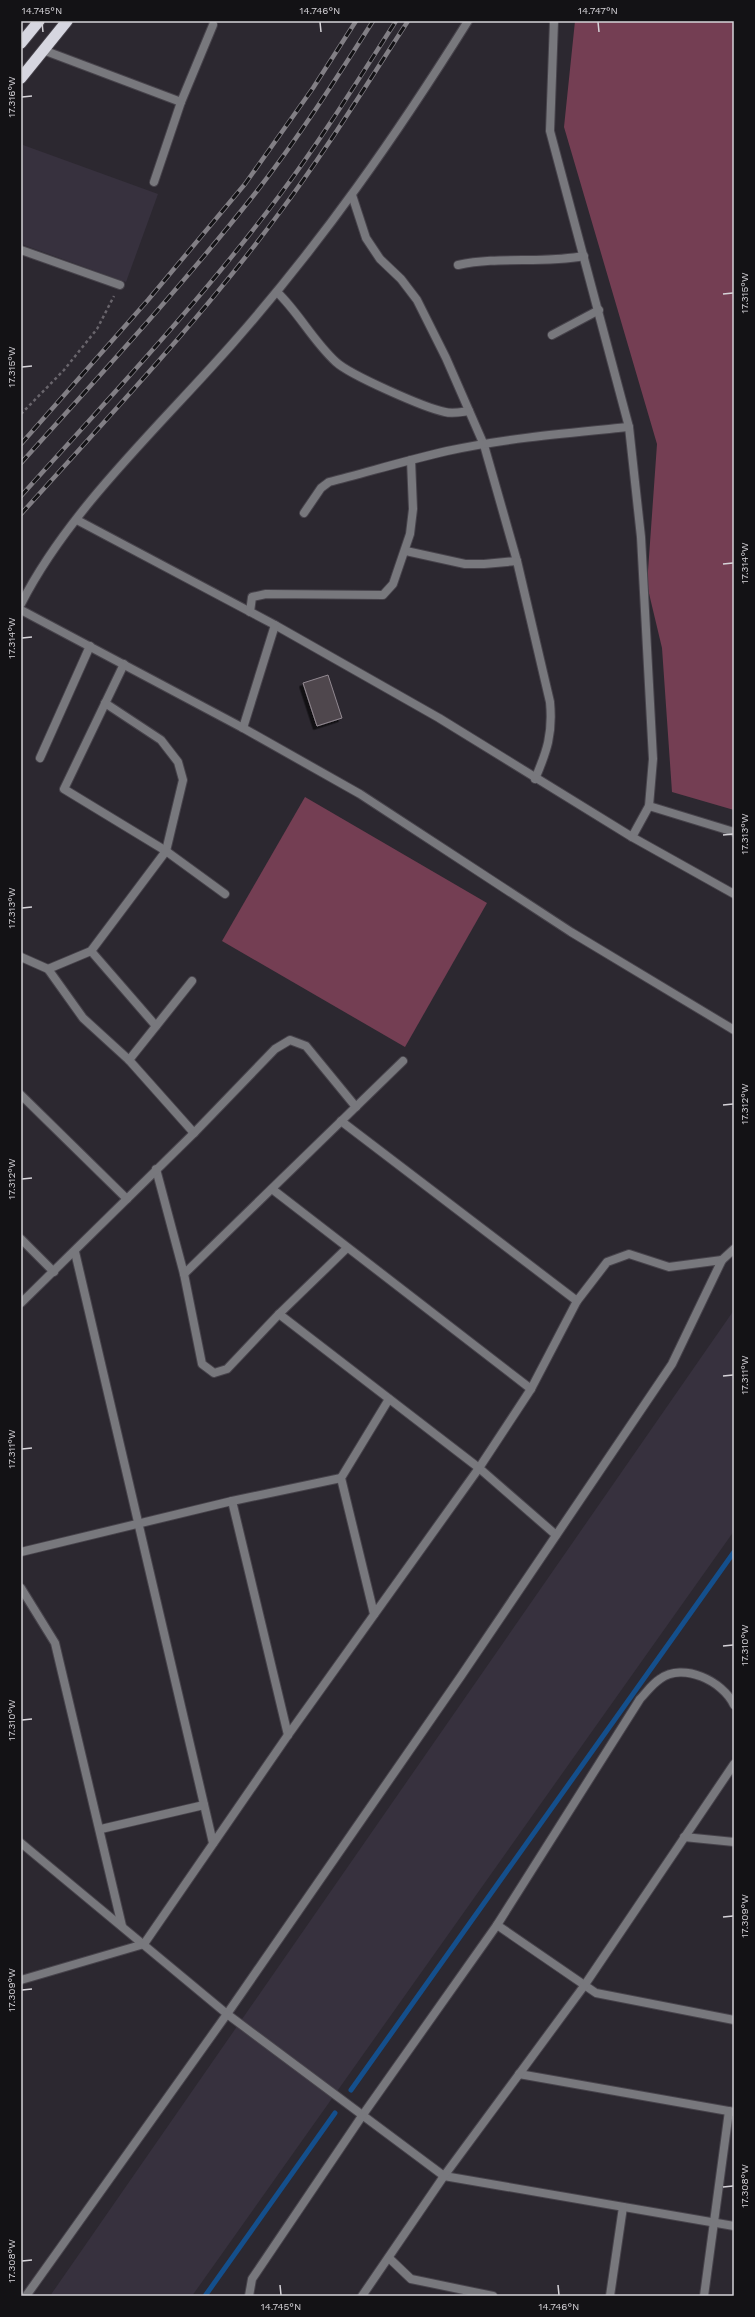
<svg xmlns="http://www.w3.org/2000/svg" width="755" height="2317" font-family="'Work Sans',sans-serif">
  <defs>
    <filter id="shadow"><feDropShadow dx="-3.5" dy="3.5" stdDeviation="0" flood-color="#0009"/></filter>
  </defs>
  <rect width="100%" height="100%" fill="#2c2830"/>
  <g fill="#37313e">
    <path d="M23,145L158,194L126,282L21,244Z"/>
    <path d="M734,1310V1531L192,2296H50Z"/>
  </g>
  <g fill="#743e53">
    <path d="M575,21H734V810L672,792L662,648L647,585L657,444L564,127Z"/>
    <path d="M305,797L487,903L405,1047L222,941Z"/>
  </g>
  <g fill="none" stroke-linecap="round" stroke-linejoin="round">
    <g stroke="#144f8c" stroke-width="5">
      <path d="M351,2090L734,1552"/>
      <path d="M205,2296L335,2113"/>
    </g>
  </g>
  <path fill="#4f474e" stroke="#928991" filter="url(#shadow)" d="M328,675L342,718L317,726L303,683Z"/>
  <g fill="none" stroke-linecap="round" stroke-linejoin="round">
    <defs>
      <path id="service" d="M40,758L90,646"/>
      <g id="minor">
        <path d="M554,21L550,131L629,427L641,537L653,759L649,806L632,837"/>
        <path d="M43,50L181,102"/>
        <path d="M154,182L181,102L213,25"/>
        <path d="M352,195L366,238L380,259L401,279L417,300L446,358L484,445L517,561L550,702C553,734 547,751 535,779"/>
        <path d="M21,250L120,285"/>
        <path d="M458,265C500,256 541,264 584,256"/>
        <path d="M277,292C299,313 313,341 336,362C350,375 425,408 445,412C453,414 461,412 469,411"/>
        <path d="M552,335L599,310"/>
        <path d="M304,513L321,488L329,482C368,472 408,460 447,451C507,438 568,433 629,427"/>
        <path d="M77,520L275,625L439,718L632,837L734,894"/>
        <path d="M406,551L465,564H484L517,561"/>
        <path d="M250,612L252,597L266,594L383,595L393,584L410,534L413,509L411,460"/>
        <path d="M124,664L64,789L166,851L225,894"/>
        <path d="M243,728L275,625"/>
        <path d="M649,806L734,832"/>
        <path d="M91,951L156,1026"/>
        <path d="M21,957L48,969L83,1018L129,1060L194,1133"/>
        <path d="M48,969L91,951L166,851L183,780L178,762L161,740L105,703"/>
        <path d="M129,1060L192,981"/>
        <path d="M21,1095L127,1199"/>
        <path d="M341,1121L577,1301"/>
        <path d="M156,1169L184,1274L202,1364L214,1373L227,1369L279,1314L347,1248"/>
        <path d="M272,1189L531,1389"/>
        <path d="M21,1239L54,1272"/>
        <path d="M75,1252L213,1843"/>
        <path d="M184,1274L403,1061"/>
        <path d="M21,1303L194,1133L275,1049L290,1040L306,1046L356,1107"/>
        <path d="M279,1314L479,1468L556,1535"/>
        <path d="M232,1501L288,1735"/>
        <path d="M21,1552L232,1501L341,1478"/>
        <path d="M21,1588L55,1643L122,1926"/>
        <path d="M374,1614L341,1478L389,1399"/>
        <path d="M101,1829L204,1805"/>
        <path d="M684,1837L734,1842"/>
        <path d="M21,1843L227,2014L444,2176L734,2226"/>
        <path d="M497,1925L596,1993L734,2020"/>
        <path d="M21,1980L144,1944L288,1735L479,1468L531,1389L577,1301L607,1262L629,1254L669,1267L722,1260L734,1249"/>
        <path d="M519,2074L734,2112"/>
        <path d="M389,2258L411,2279L493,2296"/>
        <path d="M26,2296L227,2014L461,1676L672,1364L722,1260"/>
        <path d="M249,2296L252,2279L362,2116L497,1925L640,1699C646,1693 652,1684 660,1679C683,1662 723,1681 734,1705"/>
        <path d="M362,2296L444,2176L584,1986L734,1764"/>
        <path d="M610,2296L623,2207"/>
        <path d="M704,2296L729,2111"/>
      </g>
      <g id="tertiary">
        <path d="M21,604C69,509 162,424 233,343C322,242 396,136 468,21"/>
        <path d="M21,610L243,728L360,794L571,932L734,1030"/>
      </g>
      <g id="trunk">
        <path d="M21,43L39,21"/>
        <path d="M21,78L67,21"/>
      </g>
    </defs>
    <use href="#service" stroke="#47434b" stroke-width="10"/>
    <use href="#minor" stroke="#47434b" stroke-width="10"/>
    <use href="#tertiary" stroke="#47434b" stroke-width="10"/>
    <use href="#trunk" stroke="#47434b" stroke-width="13"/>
    <path stroke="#69656c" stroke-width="2.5" stroke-dasharray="3 3" stroke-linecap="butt" d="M21,414L64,370L97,329L114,296"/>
    <use href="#service" stroke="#78787d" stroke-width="8"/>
    <use href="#minor" stroke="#78787d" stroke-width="8"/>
    <use href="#tertiary" stroke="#78787d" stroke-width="8"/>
    <use href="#trunk" stroke="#d6d6e0" stroke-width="11"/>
    <defs>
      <g id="rail">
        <path d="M21,444L148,300L245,184L313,88L356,21"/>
        <path d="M21,463C101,374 183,285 257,191C299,137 336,79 373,21"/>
        <path d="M21,496C109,398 200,302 279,196C321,140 358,80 396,21"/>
        <path d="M21,514C110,415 201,319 280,212C326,151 366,85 408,21"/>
      </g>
    </defs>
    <use href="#rail" stroke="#827f85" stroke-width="4.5"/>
    <use href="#rail" stroke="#131215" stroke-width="3" stroke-dasharray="9" stroke-linecap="butt"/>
  </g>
  <path fill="none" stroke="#d5d3d8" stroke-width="1.5" d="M42,22L43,32M320,22L321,32M598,22L599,32M22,97L32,96M723,294L733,293M22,367L32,366M723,564L733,563M22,638L32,637M723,835L733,834M22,908L32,907M723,1105L733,1104M22,1179L32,1178M723,1376L733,1375M22,1449L32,1448M723,1646L733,1645M22,1720L32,1719M723,1917L733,1916M22,1990L32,1989M723,2187L733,2186M22,2261L32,2260M280,2285L281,2295M558,2285L559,2295"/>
  <rect width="755" height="2317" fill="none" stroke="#131215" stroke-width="44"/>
  <rect x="22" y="22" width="711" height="2273" fill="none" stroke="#d5d3d8" stroke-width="1.5"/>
  <g font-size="10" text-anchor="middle" fill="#d5d3d8">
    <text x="42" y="14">14.745°N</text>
    <text x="320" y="14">14.746°N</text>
    <text x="598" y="14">14.747°N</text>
    <text transform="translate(11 97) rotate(-90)" y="4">17.316°W</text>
    <text transform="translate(744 293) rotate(-90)" y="4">17.315°W</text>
    <text transform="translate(11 367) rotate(-90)" y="4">17.315°W</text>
    <text transform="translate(744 563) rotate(-90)" y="4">17.314°W</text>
    <text transform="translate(11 638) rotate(-90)" y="4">17.314°W</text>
    <text transform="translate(744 834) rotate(-90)" y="4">17.313°W</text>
    <text transform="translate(11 908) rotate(-90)" y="4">17.313°W</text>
    <text transform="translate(744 1104) rotate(-90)" y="4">17.312°W</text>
    <text transform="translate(11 1179) rotate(-90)" y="4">17.312°W</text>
    <text transform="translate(744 1375) rotate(-90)" y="4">17.311°W</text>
    <text transform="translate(11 1449) rotate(-90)" y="4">17.311°W</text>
    <text transform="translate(744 1645) rotate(-90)" y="4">17.310°W</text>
    <text transform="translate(11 1720) rotate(-90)" y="4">17.310°W</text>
    <text transform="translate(744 1916) rotate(-90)" y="4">17.309°W</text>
    <text transform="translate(11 1990) rotate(-90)" y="4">17.309°W</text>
    <text transform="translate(744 2186) rotate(-90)" y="4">17.308°W</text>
    <text transform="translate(11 2261) rotate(-90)" y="4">17.308°W</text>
    <text x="281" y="2310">14.745°N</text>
    <text x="559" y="2310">14.746°N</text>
  </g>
</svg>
